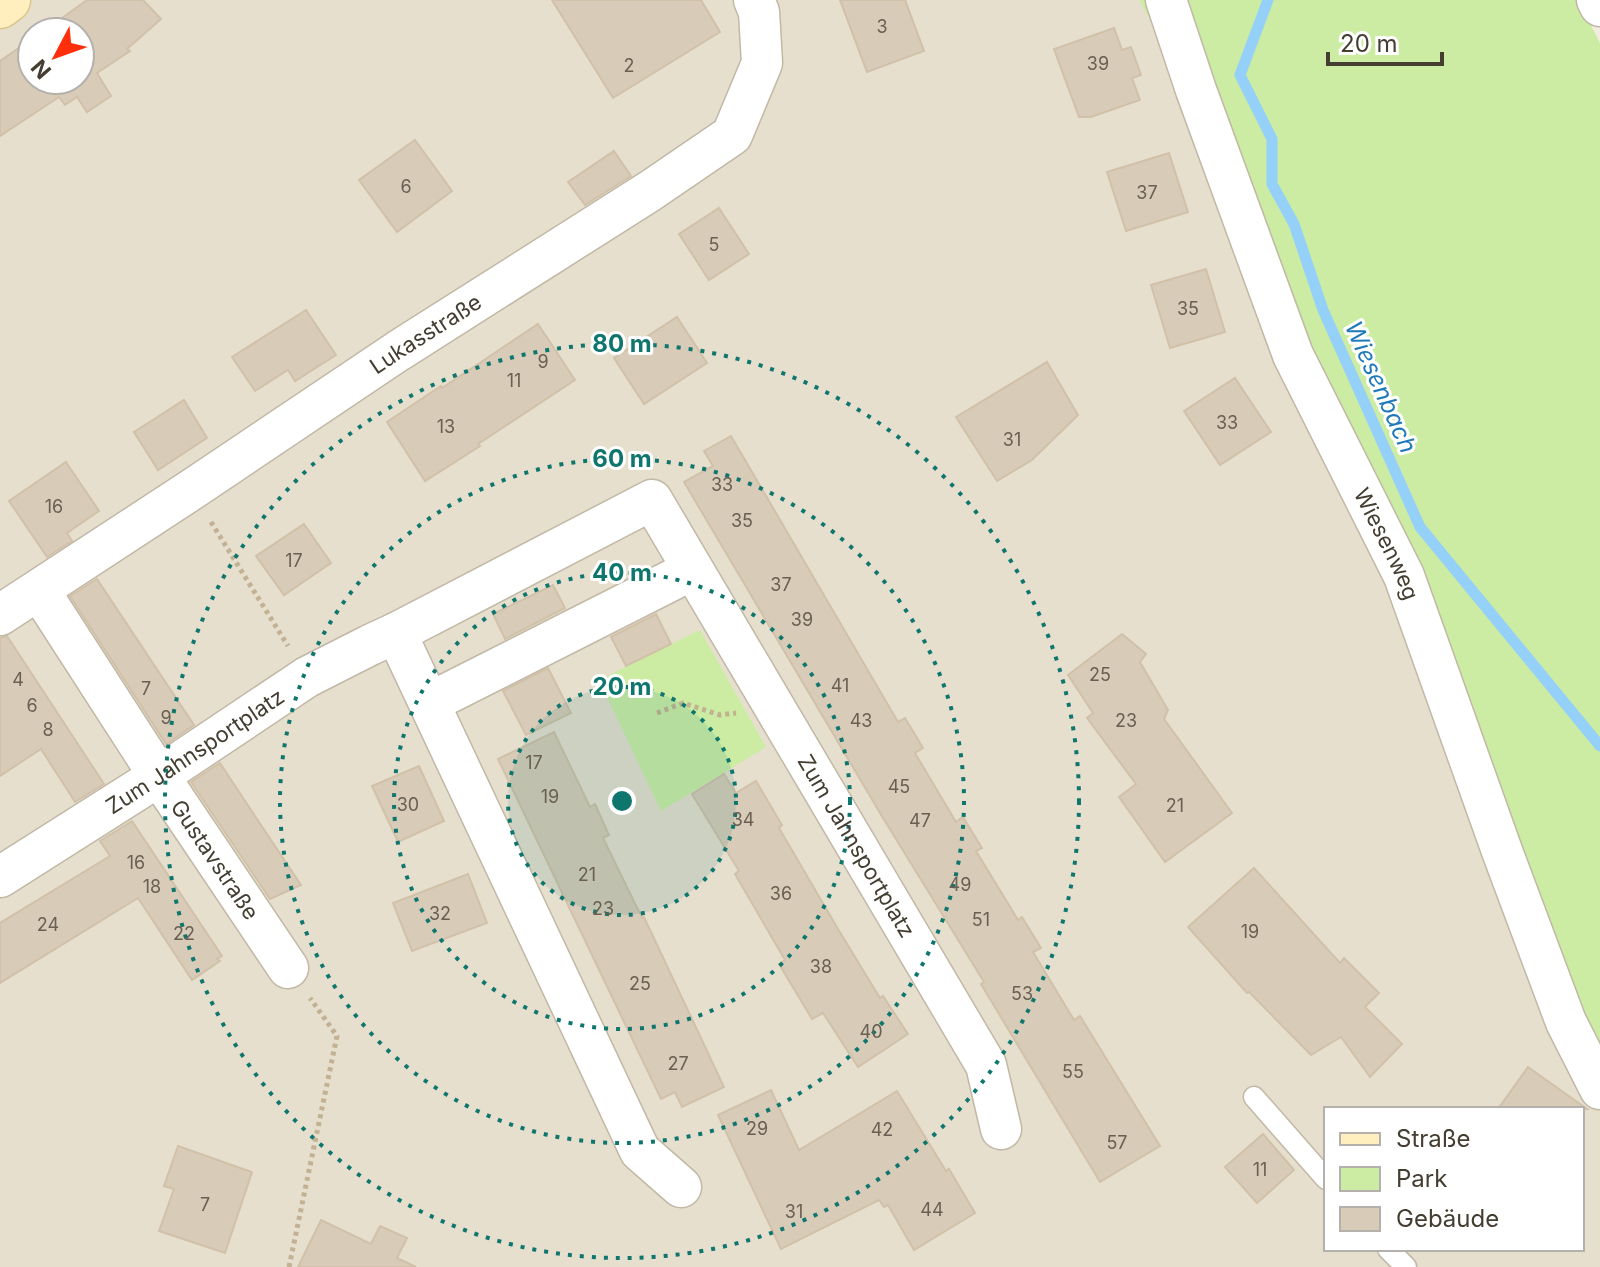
<svg xmlns="http://www.w3.org/2000/svg" width="1600" height="1267" font-family="Inter,sans-serif">
  <rect width="100%" height="100%" fill="#f3ede1"/>
  <path fill="#e7dfce" fill-rule="evenodd" d="M0,0H1139L1212,136L1600,1052V1267H0ZM32,32H80V80H32ZM1326,1109H1582V1249H1326Z"/>
  <g fill="#cceca4">
    <path d="M1139,0H1578L1600,43V1052L1588,1037L1361,469L1212,136Z"/>
    <path d="M700,630L766,747L661,811L599,680Z"/>
  </g>
  <g fill="none" stroke-linecap="round" stroke-linejoin="round">
    <path stroke="#94d0f8" stroke-width="11" d="M1268,0L1240,75L1272,139V184L1294,224L1323,310L1420,527L1600,746"/>
  </g>
  <g fill="#d8cbb8" stroke="#d1c1a8" stroke-width="2">
    <path d="M87,0H143L161,19L127,49L130,51L97,73L111,96L87,112L77,97L65,105L59,97L0,136V61L32,39V80H80V32H43Z"/>
    <path d="M552,0H701L720,32L613,98Z"/>
    <path d="M840,0H905L924,51L867,72Z"/>
    <path d="M1114,28L1122,50L1131,47L1141,75L1132,78L1140,100L1091,117H1079L1054,49Z"/>
    <path d="M415,140L452,191L397,232L359,180Z"/>
    <path d="M614,151L631,176L585,205L568,182Z"/>
    <path d="M1169,153L1188,212L1126,231L1107,172Z"/>
    <path d="M719,208L749,254L709,280L679,234Z"/>
    <path d="M1206,269L1225,332L1170,348L1151,285Z"/>
    <path d="M306,310L336,355L295,381L288,370L255,391L232,357Z"/>
    <path d="M677,317L707,363L644,404L614,358Z"/>
    <path d="M538,324L575,380L478,444L480,446L425,481L387,422L441,386L442,388Z"/>
    <path d="M1047,362L1078,415L1032,460L997,481L956,417Z"/>
    <path d="M1235,378L1271,432L1220,465L1184,411Z"/>
    <path d="M184,400L207,438L158,470L134,432Z"/>
    <path d="M731,436L898,722L905,718L923,748L915,753L956,822L963,817L982,848L976,851L1018,920L1022,917L1041,948L1033,952L1074,1020L1080,1016L1160,1146L1100,1182L981,984L984,982L883,818L684,482L713,466L704,451Z"/>
    <path d="M66,462L99,511L67,533L72,541L47,557L9,501Z"/>
    <path d="M304,524L331,563L284,595L256,556Z"/>
    <path d="M97,579L194,725L166,744L70,596Z"/>
    <path d="M553,585L565,608L505,639L493,614Z"/>
    <path d="M656,614L671,644L626,666L611,637Z"/>
    <path d="M1122,634L1146,654L1140,662L1168,710L1164,719L1232,813L1165,862L1119,797L1136,784L1087,718L1093,713L1068,675Z"/>
    <path d="M7,636L104,784L75,802L41,749L0,776V638Z"/>
    <path d="M548,668L571,713L526,735L503,691Z"/>
    <path d="M554,732L590,807L595,804L609,835L603,838L642,918L644,917L724,1087L682,1107L675,1092L661,1099L498,759Z"/>
    <path d="M220,763L255,816L301,885L270,899L191,782Z"/>
    <path d="M419,766L444,821L398,842L372,786Z"/>
    <path d="M724,774L736,793L756,781L782,825L779,828L838,929L880,998L883,996L908,1034L858,1067L823,1013L812,1019L779,964L785,960L735,874L739,871L692,794Z"/>
    <path d="M132,821L222,956L217,959L220,961L192,980L138,898L0,983V923L110,856L100,841Z"/>
    <path d="M1254,868L1340,963L1344,958L1379,993L1365,1007L1402,1044L1370,1077L1341,1037L1311,1055L1249,992L1247,993L1188,927Z"/>
    <path d="M468,874L487,923L412,951L393,903Z"/>
    <path d="M1528,1067L1587,1109H1498Z"/>
    <path d="M771,1090L799,1150L897,1091L946,1171L949,1169L975,1213L914,1250L888,1205L884,1207L879,1200L781,1249L718,1115Z"/>
    <path d="M1263,1134L1294,1170L1257,1203L1225,1167Z"/>
    <path d="M178,1146L252,1172L225,1253L159,1231L174,1189L164,1186Z"/>
    <path d="M321,1220L371,1244L380,1226L407,1238L397,1258L416,1267H298Z"/>
  </g>
  <g fill="none" stroke-linecap="round" stroke-linejoin="round">
    <defs>
      <g id="service">
        <path d="M1254,1097L1326,1179"/>
        <path d="M1388,1249L1406,1267"/>
      </g>
      <g id="minor">
        <path id="s1" d="M1166,0L1196,90L1293,355L1404,576L1502,851L1566,1022L1600,1089"/>
        <path d="M1597,0L1600,6"/>
        <path id="s2" d="M39,590L159,776L288,968"/>
        <path id="s3" d="M0,615L191,490L398,351L650,191L732,135L762,63L759,12L754,0"/>
        <path d="M396,633L640,1151L681,1187"/>
        <path d="M429,703L692,570"/>
        <path id="s4" d="M0,877L159,776L307,677L370,645L396,633L652,500L986,1065L1001,1129"/>
      </g>
      <path id="secondary" d="M0,6L8,0"/>
    </defs>
    <use href="#service" stroke="#c1b8a6" stroke-width="23"/>
    <use href="#minor" stroke="#c1b8a6" stroke-width="43"/>
    <use href="#secondary" stroke="#dbc68c" stroke-width="47"/>
    <g stroke="#c2b192" stroke-width="5" stroke-dasharray="4 4" stroke-linecap="butt">
      <path d="M211,522L288,646"/>
      <path d="M657,713L683,703L720,715L736,713"/>
      <path d="M289,1267L337,1036L310,998"/>
    </g>
    <use href="#service" stroke="#fff" stroke-width="20"/>
    <use href="#minor" stroke="#fff" stroke-width="40"/>
    <use href="#secondary" stroke="#ffefbe" stroke-width="44"/>
  </g>
  <circle cx="622" cy="801" r="114" fill="#0f766e" fill-opacity=".12"/>
  <g fill="none" stroke="#0f766e" stroke-width="4" stroke-dasharray="4 8">
    <circle cx="622" cy="801" r="114"/>
    <circle cx="622" cy="801" r="228"/>
    <circle cx="622" cy="801" r="342"/>
    <circle cx="622" cy="801" r="457"/>
  </g>
  <g text-anchor="middle" dominant-baseline="central" stroke-width="6" stroke-linejoin="round" paint-order="stroke">
    <g font-size="18" fill="#696053">
      <text x="882" y="26">3</text>
      <text x="1098" y="63">39</text>
      <text x="629" y="65">2</text>
      <text x="406" y="186">6</text>
      <text x="1147" y="192">37</text>
      <text x="714" y="244">5</text>
      <text x="1188" y="308">35</text>
      <text x="543" y="361">9</text>
      <text x="514" y="380">11</text>
      <text x="1227" y="422">33</text>
      <text x="446" y="426">13</text>
      <text x="1012" y="439">31</text>
      <text x="722" y="484">33</text>
      <text x="54" y="506">16</text>
      <text x="742" y="520">35</text>
      <text x="294" y="560">17</text>
      <text x="781" y="584">37</text>
      <text x="802" y="619">39</text>
      <text x="1100" y="674">25</text>
      <text x="18" y="679">4</text>
      <text x="840" y="685">41</text>
      <text x="146" y="688">7</text>
      <text x="32" y="705">6</text>
      <text x="166" y="717">9</text>
      <text x="861" y="720">43</text>
      <text x="1126" y="720">23</text>
      <text x="48" y="729">8</text>
      <text x="534" y="762">17</text>
      <text x="899" y="786">45</text>
      <text x="550" y="796">19</text>
      <text x="408" y="804">30</text>
      <text x="1175" y="805">21</text>
      <text x="743" y="819">34</text>
      <text x="920" y="820">47</text>
      <text x="136" y="862">16</text>
      <text x="587" y="874">21</text>
      <text x="960" y="884">49</text>
      <text x="152" y="886">18</text>
      <text x="781" y="893">36</text>
      <text x="603" y="908">23</text>
      <text x="440" y="913">32</text>
      <text x="981" y="919">51</text>
      <text x="48" y="924">24</text>
      <text x="1250" y="931">19</text>
      <text x="184" y="933">22</text>
      <text x="821" y="966">38</text>
      <text x="640" y="983">25</text>
      <text x="1022" y="993">53</text>
      <text x="871" y="1031">40</text>
      <text x="678" y="1063">27</text>
      <text x="1073" y="1071">55</text>
      <text x="757" y="1128">29</text>
      <text x="882" y="1129">42</text>
      <text x="1117" y="1142">57</text>
      <text x="1260" y="1169">11</text>
      <text x="205" y="1204">7</text>
      <text x="932" y="1209">44</text>
      <text x="794" y="1211">31</text>
    </g>
    <g font-size="22" fill="#443d31" stroke="#fff">
      <text stroke="none"><textPath href="#s3" startOffset="510">Lukasstraße</textPath></text>
      <text stroke="none"><textPath href="#s1" startOffset="588">Wiesenweg</textPath></text>
      <text stroke="none"><textPath href="#s4" startOffset="232">Zum Jahnsportplatz</textPath></text>
      <text stroke="none"><textPath href="#s4" startOffset="1156">Zum Jahnsportplatz</textPath></text>
      <text stroke="none"><textPath href="#s2" startOffset="322">Gustavstraße</textPath></text>
    </g>
    <g font-size="24" font-style="italic" fill="#207aba" stroke="#fff">
      <text transform="translate(1381 387) rotate(66)">Wiesenbach</text>
    </g>
  </g>
  <circle cx="622" cy="801" r="12" fill="#0f766e" stroke="#fff" stroke-width="4"/>
  <g font-size="24" text-anchor="middle" font-weight="bold" fill="#0f766e" stroke="#fff" stroke-width="6" stroke-linejoin="round" paint-order="stroke">
    <text x="622" y="352">80 m</text>
    <text x="622" y="467">60 m</text>
    <text x="622" y="581">40 m</text>
    <text x="622" y="695">20 m</text>
  </g>
  <rect x="1324" y="1107" width="260" height="144" fill="#ffffff" stroke="#b4b1ad" stroke-width="2"/>
  <rect x="1340" y="1133" width="40" height="12" fill="#ffefbe" stroke="#b4b1ad" stroke-width="2"/>
  <text x="1396" y="1147" font-size="24" fill="#443d31">Straße</text>
  <rect x="1340" y="1167" width="40" height="24" fill="#cceca4" stroke="#b4b1ad" stroke-width="2"/>
  <text x="1396" y="1187" font-size="24" fill="#443d31">Park</text>
  <rect x="1340" y="1207" width="40" height="24" fill="#d8cbb8" stroke="#b4b1ad" stroke-width="2"/>
  <text x="1396" y="1227" font-size="24" fill="#443d31">Gebäude</text>
  <g transform="translate(56 56) rotate(229)"><circle r="38" fill="#ffffff" stroke="#b4b1ad" stroke-width="2"/>
  <path d="M0-6L14 30L0 20L-14 30Z" fill="#ff2f0b"/>
  <text y="-12" font-size="22" font-weight="bold" text-anchor="middle" fill="#443d31">N</text>
  </g>
  <path d="M1328 52v12h114v-12" fill="none" stroke="#443d31" stroke-width="4"/>
  <text x="1340" y="52" font-size="24" fill="#443d31" stroke="#ffffff" stroke-width="6" paint-order="stroke">20 m</text>
</svg>
